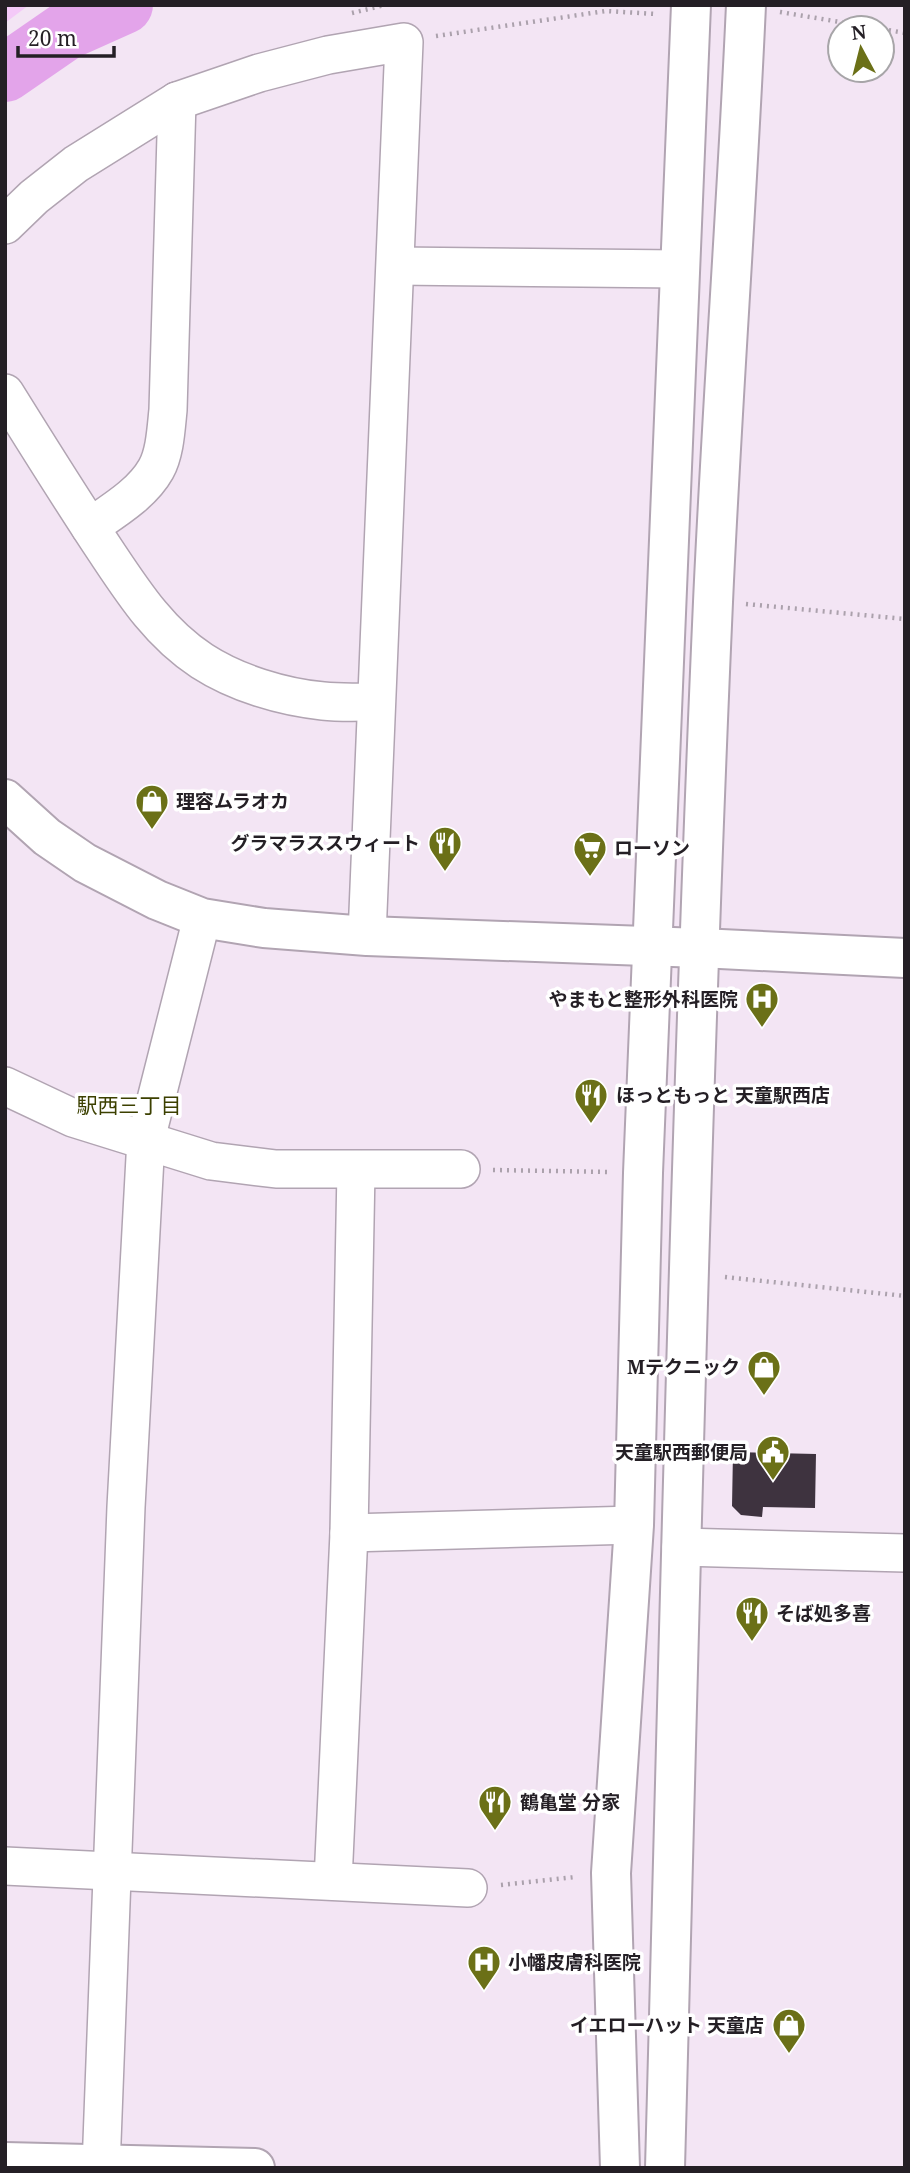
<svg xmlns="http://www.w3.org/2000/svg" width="910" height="2173" font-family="'Noto Serif','Noto Sans JP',serif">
  <rect width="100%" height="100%" fill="#f3e5f4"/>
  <path fill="#f4c9f8" d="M5,5H29L5,23Z"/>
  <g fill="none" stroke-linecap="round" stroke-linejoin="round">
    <path stroke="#e3a4ea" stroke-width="58" d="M5,73L66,31L124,5"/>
  </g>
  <path fill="#3e333f" d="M733,1452L816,1454L815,1508L763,1507L762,1517L741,1515L732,1506Z"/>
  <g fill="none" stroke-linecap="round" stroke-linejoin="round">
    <defs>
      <g id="street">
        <path d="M5,225L34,197L76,164L177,101L259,73L328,55L404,42L367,936"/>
        <path d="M396,266L679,269"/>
        <path d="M5,393C38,446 71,499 105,550C133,592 159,633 202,661C236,683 282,697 323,701C340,703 358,702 376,702"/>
        <path d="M90,527C113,511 142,494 156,469C165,453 166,429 168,410L177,101"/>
        <path d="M5,1086L73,1118L211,1161L276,1169H461"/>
        <path d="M349,1533L634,1525"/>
        <path d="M681,1547L905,1553"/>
        <path d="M5,1866L468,1888"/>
        <path d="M333,1881L349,1533L356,1170"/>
        <path d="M101,2168L126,1507L146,1139L202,918"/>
      </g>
      <g id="secondary">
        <path d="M5,799L47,837L85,863L157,900L202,918L264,928L367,936L700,948L905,958"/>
        <path d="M5,2162L255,2168"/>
        <path d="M620,2168L611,1873L634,1525L643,1173L691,5"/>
        <path d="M665,2168C679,1646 690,1124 713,602C722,403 737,204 746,5"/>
      </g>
    </defs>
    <use href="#street" stroke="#b1a4b2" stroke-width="40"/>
    <use href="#secondary" stroke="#b1a4b2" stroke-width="42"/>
    <g stroke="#aba1ac" stroke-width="4.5" stroke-dasharray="2 5" stroke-linecap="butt">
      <path d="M780,12L876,28"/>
      <path d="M352,13L385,5"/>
      <path d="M882,29L905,33"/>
      <path d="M436,36L606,11L656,14"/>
      <path d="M746,604L905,619"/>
      <path d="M493,1170L610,1172"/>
      <path d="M725,1277L905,1296"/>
      <path d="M501,1885L576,1877"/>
    </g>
    <use href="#street" stroke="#fff" stroke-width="37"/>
    <use href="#secondary" stroke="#fff" stroke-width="38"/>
  </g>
  <defs>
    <symbol id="shop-pin" viewBox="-11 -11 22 30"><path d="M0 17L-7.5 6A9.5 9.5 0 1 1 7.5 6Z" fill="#6b7017" stroke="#fff"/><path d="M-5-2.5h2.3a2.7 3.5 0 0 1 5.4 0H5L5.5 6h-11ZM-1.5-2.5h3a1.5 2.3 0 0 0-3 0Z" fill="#fff"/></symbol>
    <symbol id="restaurant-pin" viewBox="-11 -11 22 30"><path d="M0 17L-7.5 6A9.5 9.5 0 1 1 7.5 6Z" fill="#6b7017" stroke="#fff"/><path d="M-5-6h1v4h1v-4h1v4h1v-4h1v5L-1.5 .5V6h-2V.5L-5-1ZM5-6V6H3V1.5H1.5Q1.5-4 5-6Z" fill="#fff"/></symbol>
    <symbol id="supermarket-pin" viewBox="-11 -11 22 30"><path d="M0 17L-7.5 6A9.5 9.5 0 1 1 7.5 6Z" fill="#6b7017" stroke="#fff"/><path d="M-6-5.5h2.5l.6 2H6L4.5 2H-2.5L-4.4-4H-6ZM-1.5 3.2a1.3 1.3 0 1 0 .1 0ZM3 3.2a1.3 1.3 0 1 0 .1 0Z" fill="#fff"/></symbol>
    <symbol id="hospital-pin" viewBox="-11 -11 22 30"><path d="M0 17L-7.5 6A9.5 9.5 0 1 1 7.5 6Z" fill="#6b7017" stroke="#fff"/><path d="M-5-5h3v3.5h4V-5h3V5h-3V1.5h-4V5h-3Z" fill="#fff"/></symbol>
    <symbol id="civic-pin" viewBox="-11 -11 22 30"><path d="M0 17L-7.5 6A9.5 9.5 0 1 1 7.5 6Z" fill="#6b7017" stroke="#fff"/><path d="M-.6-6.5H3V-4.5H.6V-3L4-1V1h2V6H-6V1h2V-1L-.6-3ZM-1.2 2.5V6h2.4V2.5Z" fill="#fff"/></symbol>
  </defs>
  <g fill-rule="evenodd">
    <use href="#shop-pin" x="133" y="782" width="38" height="52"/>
    <use href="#restaurant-pin" x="426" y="824" width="38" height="52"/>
    <use href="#supermarket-pin" x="571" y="829" width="38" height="52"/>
    <use href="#hospital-pin" x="743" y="980" width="38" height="52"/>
    <use href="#restaurant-pin" x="572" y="1076" width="38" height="52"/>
    <use href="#shop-pin" x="745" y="1348" width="38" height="52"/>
    <use href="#civic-pin" x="754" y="1433" width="38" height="52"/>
    <use href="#restaurant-pin" x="733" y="1594" width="38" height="52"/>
    <use href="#restaurant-pin" x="476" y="1783" width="38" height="52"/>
    <use href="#hospital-pin" x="465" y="1943" width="38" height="52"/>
    <use href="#shop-pin" x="770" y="2006" width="38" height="52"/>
  </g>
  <g text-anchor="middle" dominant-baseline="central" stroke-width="7" stroke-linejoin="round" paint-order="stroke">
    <g font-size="19" font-weight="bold" fill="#241f25" stroke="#fff" text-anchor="start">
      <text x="176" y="801">理容ムラオカ</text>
      <text x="420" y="843" text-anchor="end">グラマラススウィート</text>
      <text x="614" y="848">ローソン</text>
      <text x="738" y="999" text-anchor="end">やまもと整形外科医院</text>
      <text x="616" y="1095">ほっともっと 天童駅西店</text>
      <text x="740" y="1367" text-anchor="end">Mテクニック</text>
      <text x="748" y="1452" text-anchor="end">天童駅西郵便局</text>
      <text x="776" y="1613">そば処多喜</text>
      <text x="520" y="1802">鶴亀堂 分家</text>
      <text x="508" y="1962">小幡皮膚科医院</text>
      <text x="764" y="2025" text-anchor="end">イエローハット 天童店</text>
    </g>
    <g font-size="21" fill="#3c4000" stroke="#fff">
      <text x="129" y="1105">駅西三丁目</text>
    </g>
  </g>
  <rect width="910" height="2173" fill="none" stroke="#241f25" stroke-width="14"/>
  <g transform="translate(861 49) rotate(353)"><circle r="33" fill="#ffffff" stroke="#a7a5a8" stroke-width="2"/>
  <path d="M0-5L12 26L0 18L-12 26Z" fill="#6b7017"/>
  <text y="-10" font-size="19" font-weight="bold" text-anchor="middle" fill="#241f25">N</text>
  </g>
  <path d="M18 46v10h96v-10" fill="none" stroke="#241f25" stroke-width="3.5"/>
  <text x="28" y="46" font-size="21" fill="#241f25" stroke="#ffffff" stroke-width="5" paint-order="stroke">20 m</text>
</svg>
